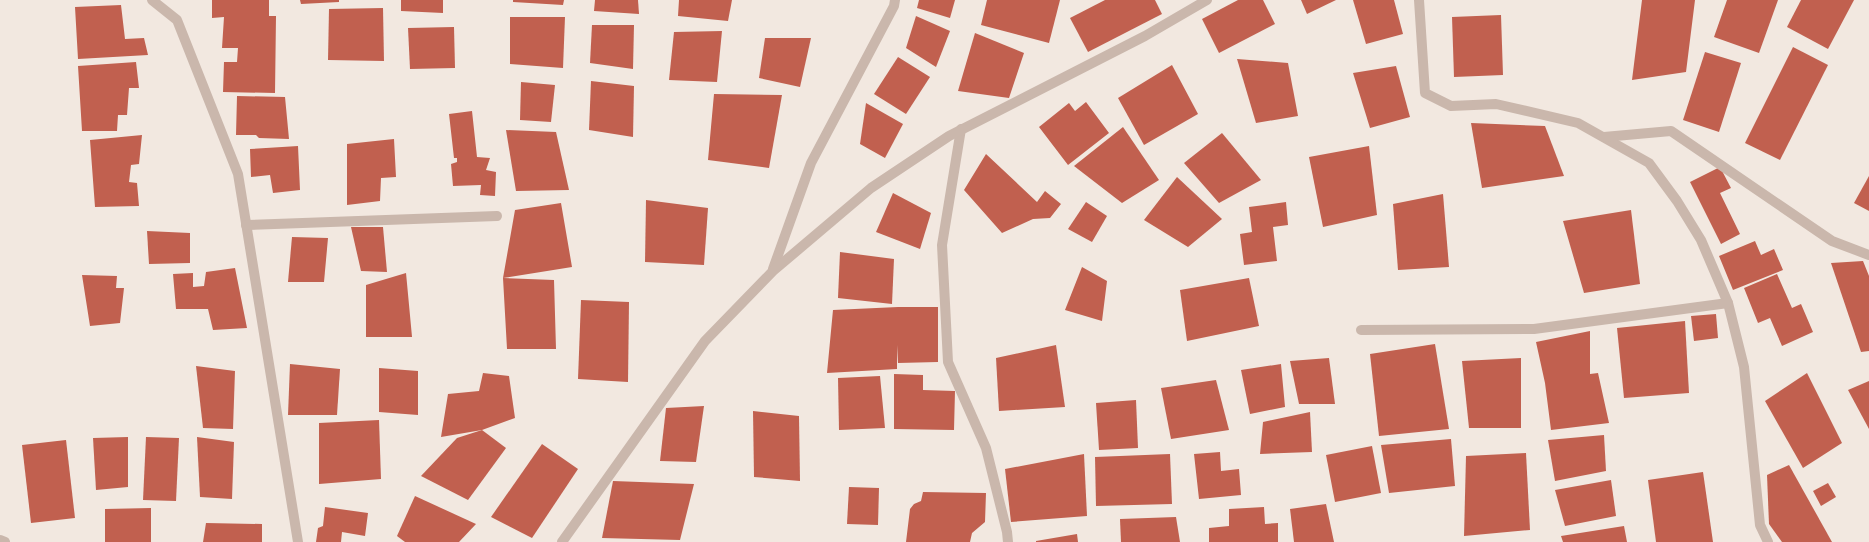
<svg xmlns="http://www.w3.org/2000/svg" width="1869" height="542" font-family="'DejaVu Sans',sans-serif">
  <rect width="100%" height="100%" fill="#f2e8e0"/>
  <g fill="#c1604f">
    <path d="M212,0H269V16H276L275,93L223,92L224,62H237L238,48H222L224,17L212,18Z"/>
    <path d="M300,0H339V2L301,4Z"/>
    <path d="M401,0H443V13L401,11Z"/>
    <path d="M513,0H564L563,5L513,2Z"/>
    <path d="M595,0H638L639,14L594,11Z"/>
    <path d="M679,0H732L728,21L678,16Z"/>
    <path d="M919,0H955L950,18L917,8Z"/>
    <path d="M987,0H1060L1049,43L981,25Z"/>
    <path d="M1105,0H1155L1162,14L1088,52L1070,18Z"/>
    <path d="M1238,0H1263L1275,24L1219,53L1202,19Z"/>
    <path d="M1301,0H1336L1307,14Z"/>
    <path d="M1353,0H1394L1403,34L1366,44Z"/>
    <path d="M1642,0H1695L1686,72L1632,80Z"/>
    <path d="M1727,0H1778L1759,53L1714,37Z"/>
    <path d="M1801,0H1854L1828,49L1787,27Z"/>
    <path d="M121,5L125,39L144,38L148,55L78,59L75,7Z"/>
    <path d="M383,8L384,61L328,60L329,9Z"/>
    <path d="M1501,15L1503,75L1454,77L1452,17Z"/>
    <path d="M916,16L950,31L936,67L906,48Z"/>
    <path d="M510,17H565L563,68L510,64Z"/>
    <path d="M592,25H634L633,69L590,63Z"/>
    <path d="M454,27L455,68L410,69L408,28Z"/>
    <path d="M722,31L717,82L669,80L674,32Z"/>
    <path d="M975,33L1024,53L1009,98L958,91Z"/>
    <path d="M765,38H811L800,87L759,78Z"/>
    <path d="M1793,47L1828,65L1780,160L1745,143Z"/>
    <path d="M1705,52L1741,63L1719,132L1683,120Z"/>
    <path d="M898,57L930,77L906,114L874,94Z"/>
    <path d="M1237,59L1288,63L1298,116L1256,123Z"/>
    <path d="M136,62L139,88H129L127,115H118L117,131H82L78,66Z"/>
    <path d="M1172,65L1198,114L1144,145L1118,98Z"/>
    <path d="M1396,66L1410,117L1370,128L1353,73Z"/>
    <path d="M591,81L634,86L633,137L589,130Z"/>
    <path d="M521,82L555,85L551,122L520,120Z"/>
    <path d="M714,94L782,95L769,168L708,160Z"/>
    <path d="M237,96L285,97L289,139L259,138L256,135H236Z"/>
    <path d="M1086,102L1109,133L1068,165L1039,127L1069,103L1075,111Z"/>
    <path d="M866,103L903,124L885,158L860,144Z"/>
    <path d="M472,111L477,157L490,158L486,170L496,172L495,196L480,195L481,185L453,186L451,164L457,162V158H454L449,114Z"/>
    <path d="M1471,123L1545,126L1564,176L1482,188Z"/>
    <path d="M1123,127L1159,180L1122,203L1074,166Z"/>
    <path d="M506,130L556,132L569,190L516,191Z"/>
    <path d="M1222,133L1261,180L1219,203L1184,163Z"/>
    <path d="M142,135L139,164L131,165L129,182L137,183L139,206L95,207L90,140Z"/>
    <path d="M394,139L396,177L381,178L380,201L347,205V144Z"/>
    <path d="M298,146L300,190L273,193L270,175L251,177L250,149Z"/>
    <path d="M1369,146L1377,215L1323,227L1309,157Z"/>
    <path d="M986,154L1037,202L1045,191L1061,204L1050,218L1033,219L1002,233L964,190Z"/>
    <path d="M1720,167L1731,188L1720,193L1740,234L1721,244L1690,182Z"/>
    <path d="M1869,176V211L1854,203Z"/>
    <path d="M1177,177L1222,219L1188,247L1144,220Z"/>
    <path d="M893,193L931,213L920,249L876,232Z"/>
    <path d="M1443,194L1449,267L1398,270L1393,204Z"/>
    <path d="M646,200L708,208L704,265L645,262Z"/>
    <path d="M1086,202L1107,216L1092,242L1068,229Z"/>
    <path d="M1286,202L1288,225L1273,227L1277,261L1244,265L1240,234L1252,232L1249,207Z"/>
    <path d="M561,203L572,267L503,278L554,280L556,349H507L503,278L515,210Z"/>
    <path d="M1631,210L1640,284L1584,293L1563,221Z"/>
    <path d="M351,227H383L387,272L361,271Z"/>
    <path d="M147,231L190,233V263L149,264Z"/>
    <path d="M292,237L328,238L324,282H288Z"/>
    <path d="M1755,241L1761,255L1774,249L1783,270L1733,290L1719,256Z"/>
    <path d="M840,252L894,259L892,304L838,298Z"/>
    <path d="M1863,261L1869,276V351L1861,352L1831,263Z"/>
    <path d="M1082,267L1107,281L1102,321L1065,310Z"/>
    <path d="M235,268L247,328L213,330L208,309H176L173,274L193,273V287L204,286L206,272Z"/>
    <path d="M406,273L412,337H366V285Z"/>
    <path d="M1777,274L1792,308L1801,304L1813,332L1782,346L1770,318L1758,323L1744,288Z"/>
    <path d="M82,275L117,276L116,288H124L120,323L90,326Z"/>
    <path d="M1249,278L1259,326L1187,341L1180,290Z"/>
    <path d="M581,300L629,302L628,382L578,379Z"/>
    <path d="M898,307H938V362L898,363L897,345V369L827,373L833,310Z"/>
    <path d="M1716,314L1718,338L1694,341L1691,316Z"/>
    <path d="M1685,321L1689,393L1624,398L1617,328Z"/>
    <path d="M1590,331V374L1598,373L1609,423L1551,430L1545,383L1536,342Z"/>
    <path d="M1435,344L1449,429L1379,436L1370,354Z"/>
    <path d="M1056,345L1065,407L999,411L996,358Z"/>
    <path d="M1329,358L1335,404H1299L1290,361Z"/>
    <path d="M1521,358V428H1469L1462,361Z"/>
    <path d="M290,364L340,369L337,415H288Z"/>
    <path d="M1281,364L1285,407L1250,414L1241,370Z"/>
    <path d="M196,366L235,371L233,429L203,428Z"/>
    <path d="M379,368L418,371V415L379,412Z"/>
    <path d="M483,373L509,376L515,418L482,430L441,437L448,394L479,391Z"/>
    <path d="M1807,373L1842,443L1803,468L1765,401Z"/>
    <path d="M894,374L923,375V390L955,391L954,430L894,429Z"/>
    <path d="M880,376L885,428L839,430L838,378Z"/>
    <path d="M1216,380L1229,430L1171,439L1161,388Z"/>
    <path d="M1869,381V429L1848,390Z"/>
    <path d="M1136,400L1138,448L1099,450L1096,403Z"/>
    <path d="M704,406L696,462L660,461L666,408Z"/>
    <path d="M753,411L799,416L800,481L754,477Z"/>
    <path d="M1310,412L1312,452L1260,454L1263,422Z"/>
    <path d="M379,420L381,479L319,484V423Z"/>
    <path d="M482,430L506,448L468,500L421,476L457,438Z"/>
    <path d="M1604,435L1606,471L1555,481L1548,440Z"/>
    <path d="M128,437V487L96,490L93,438Z"/>
    <path d="M146,437L179,438L176,501L143,500Z"/>
    <path d="M197,437L234,442L232,499L200,497Z"/>
    <path d="M1451,439L1455,486L1389,493L1381,445Z"/>
    <path d="M66,440L75,518L31,523L22,445Z"/>
    <path d="M542,444L578,469L532,538L491,517Z"/>
    <path d="M1372,446L1381,493L1335,502L1326,455Z"/>
    <path d="M1220,452L1221,471L1239,469L1241,495L1199,499L1194,454Z"/>
    <path d="M1526,453L1530,530L1464,536L1466,456Z"/>
    <path d="M1084,454L1087,516L1011,522L1005,469Z"/>
    <path d="M1170,454L1172,504L1096,506L1095,457Z"/>
    <path d="M1789,465L1832,542H1782L1769,524L1767,475Z"/>
    <path d="M1703,472L1713,542H1656L1648,480Z"/>
    <path d="M1611,480L1616,516L1565,526L1555,490Z"/>
    <path d="M613,481L694,484L680,540L602,538Z"/>
    <path d="M1828,483L1836,497L1821,506L1813,491Z"/>
    <path d="M849,487L879,488L878,525L847,524Z"/>
    <path d="M923,492L986,493L985,522L972,533L970,542H906L910,509L914,504L921,501Z"/>
    <path d="M415,496L476,524L459,542H405L397,536Z"/>
    <path d="M1326,504L1334,542H1294L1290,509Z"/>
    <path d="M325,507L368,513L365,536L342,532L341,542H316L318,528L323,526Z"/>
    <path d="M1264,507L1265,524L1278,523V542H1209V528L1229,526V509Z"/>
    <path d="M151,508V542H105V509Z"/>
    <path d="M1176,517L1180,542H1121L1120,519Z"/>
    <path d="M206,523L262,524V542H203Z"/>
    <path d="M1624,526L1627,542H1563L1561,536Z"/>
    <path d="M1077,534L1078,542H1036V541Z"/>
  </g>
  <g fill="none" stroke-linecap="round" stroke-linejoin="round">
    <g stroke="#cab7ac" stroke-width="10">
      <path d="M152,0L177,20L238,174L298,542"/>
      <path d="M1419,0L1425,93L1451,106L1496,104L1578,123L1649,163L1677,201L1701,240L1728,303L1744,367L1760,525L1768,542"/>
      <path d="M961,129L942,245L948,362L986,448L1007,532L1008,542"/>
      <path d="M1604,137L1671,131L1832,241L1869,255"/>
      <path d="M246,225L497,216"/>
      <path d="M773,269L811,163L894,6L895,0"/>
      <path d="M1361,330L1534,329L1728,303"/>
      <path d="M0,540L5,542"/>
      <path d="M562,542L705,341L773,271L871,188L949,136L1145,36L1207,0"/>
    </g>
  </g>
</svg>
